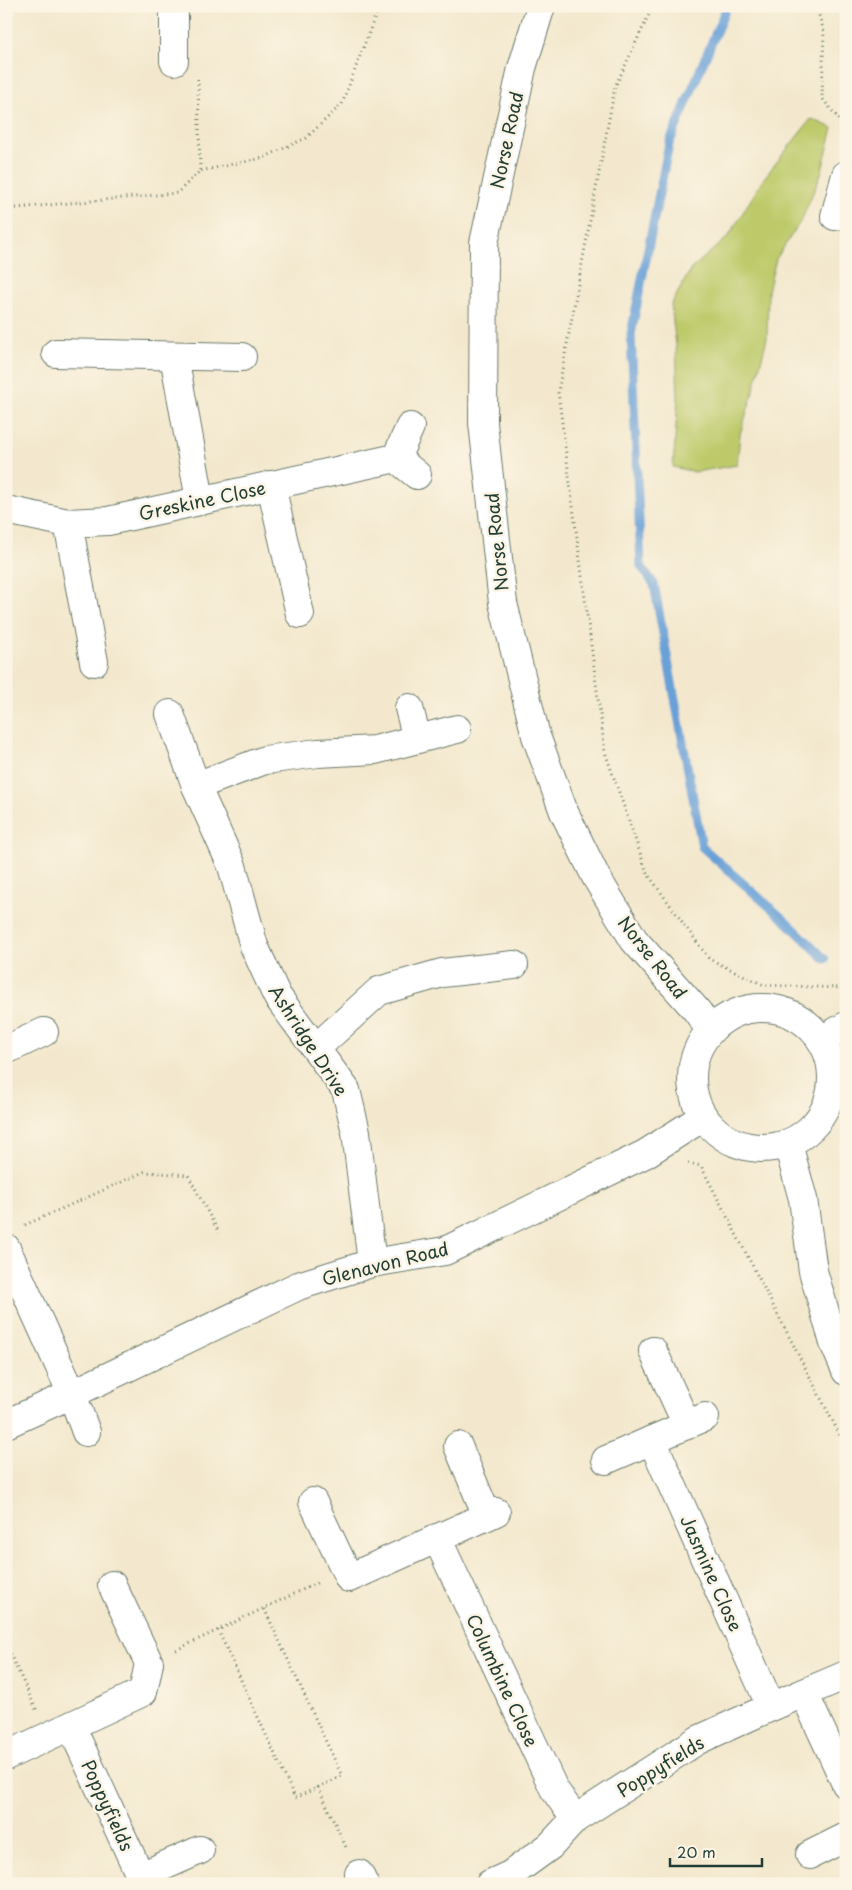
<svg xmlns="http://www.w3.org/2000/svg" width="852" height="1890" font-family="'Playpen Sans',sans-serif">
  <rect width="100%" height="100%" fill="#fcf5e5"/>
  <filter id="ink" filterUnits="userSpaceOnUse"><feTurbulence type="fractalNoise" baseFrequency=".02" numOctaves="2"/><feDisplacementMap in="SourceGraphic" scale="10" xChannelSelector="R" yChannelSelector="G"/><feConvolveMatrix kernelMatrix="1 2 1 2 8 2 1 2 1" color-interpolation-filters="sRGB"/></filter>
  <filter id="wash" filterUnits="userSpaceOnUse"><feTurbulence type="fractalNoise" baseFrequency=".0096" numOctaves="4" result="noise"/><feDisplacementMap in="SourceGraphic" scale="20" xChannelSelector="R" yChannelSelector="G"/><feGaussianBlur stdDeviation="1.12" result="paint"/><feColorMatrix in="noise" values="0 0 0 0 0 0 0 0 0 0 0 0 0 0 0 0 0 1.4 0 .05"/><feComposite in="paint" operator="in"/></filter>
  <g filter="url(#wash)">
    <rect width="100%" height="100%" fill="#f3e8cd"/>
    <path fill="#beca6b" stroke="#6e8450" d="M811,119L833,128L821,174L802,219L776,259L768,291L767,338L753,393L740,434L737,465L695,472L673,467L678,399L676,346L671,305L691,269L728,237L764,178Z"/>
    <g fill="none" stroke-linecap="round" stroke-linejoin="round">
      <path stroke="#69a0d7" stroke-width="9" d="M727,6L669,144L631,334L641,566L654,584L702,847L788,923L825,959"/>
    </g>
  </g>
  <g filter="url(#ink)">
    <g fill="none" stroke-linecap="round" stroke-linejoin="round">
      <defs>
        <g id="minor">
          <path d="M541,6L522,68L484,243L483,423L503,603L536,736L564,812L596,877L634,940L697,1011L710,1030"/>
          <path d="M174,61V6"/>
          <path d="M835,216L846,175"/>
          <path d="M56,353L242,357"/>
          <path d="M174,356L200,500"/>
          <path d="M410,427L396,458L417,475"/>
          <path d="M271,485L300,614"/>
          <path d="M6,510L68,523L108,521L396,458"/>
          <path d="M68,523L94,662"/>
          <path d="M409,708L417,739"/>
          <path d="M170,714L196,786L232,866L254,946L277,996L346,1090L356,1132L372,1263"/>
          <path d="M196,786L265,760L318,753L375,750L457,729"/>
          <circle cx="762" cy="1078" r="70"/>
          <path d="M821,1040L846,1026"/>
          <path d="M316,1048L379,991L442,973L514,965"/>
          <path d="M6,1050L44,1032"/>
          <path d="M788,1144L803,1199L813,1271L834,1343L846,1371"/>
          <path d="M6,1248L72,1394L86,1432"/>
          <path d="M653,1351L687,1425"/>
          <path d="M6,1424L72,1394L298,1286L372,1263L445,1251L645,1154L703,1117"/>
          <path d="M652,1440L771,1707"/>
          <path d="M458,1446L487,1516"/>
          <path d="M606,1460L705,1417"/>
          <path d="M313,1502L349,1578L496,1512"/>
          <path d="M437,1538L554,1789L575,1819"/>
          <path d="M804,1693L846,1784"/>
          <path d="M71,1726L144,1884"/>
          <path d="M6,1756L143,1692L149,1663L112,1585"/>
          <path d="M810,1855L846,1837"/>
          <path d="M359,1874L364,1884"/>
          <path d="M141,1876L200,1850"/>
          <path d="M490,1884L510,1875L550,1846L575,1819L698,1740L771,1707L846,1675"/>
        </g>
      </defs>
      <use href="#minor" stroke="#69796a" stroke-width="30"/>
      <g stroke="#69796a" stroke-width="3" stroke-dasharray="1 4" stroke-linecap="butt">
        <path d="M653,6L615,87L558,392L605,752L647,873L709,959L764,985L841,988L844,997"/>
        <path d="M816,6L824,31L822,98L846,128"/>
        <path d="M198,79L200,171"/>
        <path d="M6,209L177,193L200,171L263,158L306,138L342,104L379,6"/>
        <path d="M688,1163L701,1166L846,1447"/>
        <path d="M25,1225L144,1172L188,1175L219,1233"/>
        <path d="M218,1630L295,1798L342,1776L264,1608"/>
        <path d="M6,1645L37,1711"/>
        <path d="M176,1650L319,1582"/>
        <path d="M318,1787L346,1847"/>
      </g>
      <use href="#minor" stroke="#fff" stroke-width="28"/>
    </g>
  </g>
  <g text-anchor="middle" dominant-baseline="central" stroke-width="5" stroke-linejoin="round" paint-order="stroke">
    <g font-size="18" fill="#1f3d34" stroke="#fcf5e5">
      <text transform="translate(506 140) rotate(-78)">Norse Road</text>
      <text transform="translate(202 500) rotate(-12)">Greskine Close</text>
      <text transform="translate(496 542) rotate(-96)">Norse Road</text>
      <text transform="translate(653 957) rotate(52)">Norse Road</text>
      <text transform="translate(309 1040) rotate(57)">Ashridge Drive</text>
      <text transform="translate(385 1263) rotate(-14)">Glenavon Road</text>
      <text transform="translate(712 1573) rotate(66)">Jasmine Close</text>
      <text transform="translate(503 1680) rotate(65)">Columbine Close</text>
      <text transform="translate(660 1766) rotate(-32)">Poppyfields</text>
      <text transform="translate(108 1805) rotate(65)">Poppyfields</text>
    </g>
  </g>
  <rect width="852" height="1890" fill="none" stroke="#fcf5e5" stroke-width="25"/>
  <path d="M670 1858v8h92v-8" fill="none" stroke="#1f3d34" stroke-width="2.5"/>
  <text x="677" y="1858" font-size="15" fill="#1f3d34" stroke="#fcf5e5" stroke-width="4" paint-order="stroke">20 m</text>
</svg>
